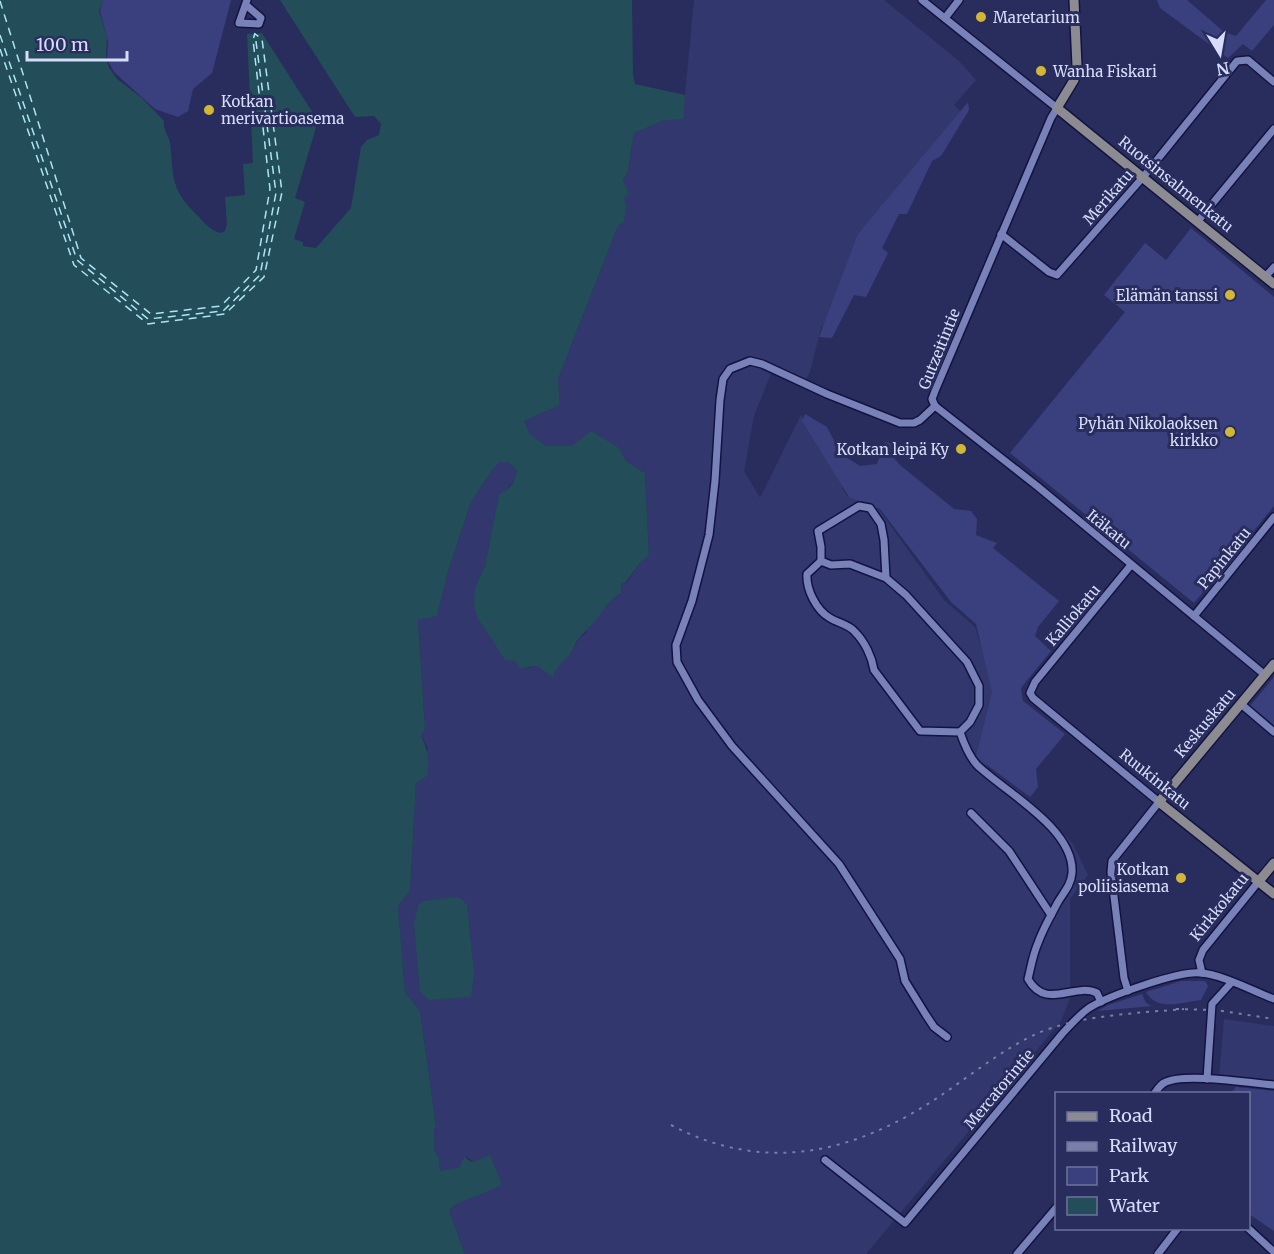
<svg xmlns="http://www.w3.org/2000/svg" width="1274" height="1254" font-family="Merriweather,serif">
  <rect width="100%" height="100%" fill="#292d5d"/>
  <g fill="#32376d">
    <path d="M694,0H884L959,61L976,80L954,105L962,113L821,328L810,372L802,387L771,373L754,416L744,471L760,498L801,415L844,479L842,488L847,496L870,503L880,511L944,600L975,627L996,695L990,701L982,754L987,767L1019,791L1054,823L1073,844L1088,875L1070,899V998L1061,1021L866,1254H465L449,1210L457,1204L502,1184L467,1157L460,1167L440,1172L439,1157L435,1153L434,1128L436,1126L420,1011L405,992L398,906L410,891L416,783L428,748L421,735L425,728L418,619L437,616L448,572L471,502L493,469L500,462H508L517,470L516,478L505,492L499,494L485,566L475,587L515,661L528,668L537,666L553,676L562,660L567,658L579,639L586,633L589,625L595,621L607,603L622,593L621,584L626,583L640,563L649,554L645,473L626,461L619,448L546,446L528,433L524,421L560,405L558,379L618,226L624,221V198L628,196L627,188L623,181L628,171L634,133L665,120L685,95Z"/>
    <path d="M1224,1019L1274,1026V1082L1219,1077Z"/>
  </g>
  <g fill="#3a407e">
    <path d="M103,0H231L212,73L193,89L188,111L178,117L155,109L114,72L107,59L108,41L100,11Z"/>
    <path d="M1157,0H1187L1224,32L1236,36L1266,0H1274V25L1252,51L1243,44L1228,58L1160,8Z"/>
    <path d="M968,102L969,110L941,156L932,161L907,214H899L882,248L888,253L866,297L854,295L832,338L819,337L858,234Z"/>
    <path d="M1191,228L1274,297V506L1194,603L1010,453L1125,312L1104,295L1145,243L1166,260Z"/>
    <path d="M805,414L827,427L841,454L860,466L877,464L885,442L897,445L893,457L900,465L954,509L971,511L977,519L976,535L997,543L993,548L1059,601L1038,627L1035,636L1051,651L1021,688L1023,701L1065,734L1036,769L1038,787L1030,797L976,757L992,692L976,624L951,602L880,509L849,497L802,421Z"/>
    <path d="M1274,677V726L1250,706Z"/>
    <path d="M1181,981H1205L1208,986L1201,1000C1183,1002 1157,1012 1146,992Z"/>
    <path d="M1142,994L1146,1003L1152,1006L1098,1011L1108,1005Z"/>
    <path d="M1236,1087L1274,1091V1231L1249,1214L1248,1094L1231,1093Z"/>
  </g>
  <g fill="#234d58">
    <path d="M0,0H103L99,11L107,37L106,58L109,68L117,79L142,98L164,121C163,131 168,134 170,142C174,180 170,189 199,217C205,224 212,231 221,233L225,231L227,224L225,197L245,195L243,164L253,163L247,34L262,33L318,121L295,198L305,202L294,239L303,242V246L316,248L351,208L361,147L367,140L379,135L381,124L374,116L355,117L280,0H632L633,75L635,84L685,95L683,119L665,120L634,133L628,171L623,181L627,188L628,196L624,198L626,207L624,222L618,226L558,379L560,405L524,421L529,433L546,446H572L591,431L619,448L626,461L645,473L649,555L640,563L625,583L621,584L622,593C607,601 606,608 596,620C590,627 583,633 577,641C574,646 571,654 567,658C559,665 558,666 553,677L537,666L521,668L515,661L505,660L478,618L474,607L475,587L485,566L499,494C510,490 515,482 517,470L508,462H500L493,469L471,502L448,572L437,616L418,620L425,728L421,736C428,750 430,761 427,776L416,783L410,891L398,906L405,992L420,1011L436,1126L434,1129L435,1153L439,1157L440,1171L460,1167L464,1157L472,1162L490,1155L502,1185L457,1204L449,1210L465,1254H0Z"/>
    <path d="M457,897L463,900L467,905L474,974L471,997L429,1000L420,991L414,923L419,904L424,901Z"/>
  </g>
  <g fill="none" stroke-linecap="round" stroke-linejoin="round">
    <g stroke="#ace5f5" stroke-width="1.5" stroke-dasharray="8 6" stroke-linecap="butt">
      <path d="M0,1L81,258L151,314L221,306L256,270L270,189L253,40L255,33"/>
      <path d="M0,35L77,260L148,319L223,311L260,275L276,193L255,34"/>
      <path d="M0,49L74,265L148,324L225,314L264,277L282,192L262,39L255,34"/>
    </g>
    <defs>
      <g id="street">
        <path d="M922,0L1057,108L1051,118L935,391L932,399L935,406"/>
        <path d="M246,5L261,18L259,24L239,23L247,0"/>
        <path d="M945,18L959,0"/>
        <path d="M1198,221L1274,129"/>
        <path d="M1001,234L1049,272L1057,275L1144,176L1237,61L1248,60L1274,82"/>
        <path d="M1265,277L1274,267"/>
        <path d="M935,406L920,420L914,423H900L827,394L762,364L750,361L730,369L723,379L720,400L715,481L709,535L692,601L676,645L677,662L698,700L732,746L839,864L900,959L905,981L926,1015L934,1027L947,1037"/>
        <path d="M935,406L1037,486L1265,675"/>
        <path d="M821,561L807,574C806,589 816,610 830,618C838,623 850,625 855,632C865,642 872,657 874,670L920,731L960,732C964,744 969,756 977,765C1005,792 1075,829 1072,873C1071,885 1064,892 1058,902C1051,915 1043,929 1038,943C1033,954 1031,967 1028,979C1046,1011 1074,982 1097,993L1101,1002"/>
        <path d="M886,578L884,540L881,524L870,508L859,506L818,531L821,547V561L831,565L850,564L886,578L906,595L967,662L979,686V705L970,722L960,732"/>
        <path d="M1194,616L1274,517"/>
        <path d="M1241,704L1274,732"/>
        <path d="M971,813L1009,851L1051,915"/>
        <path d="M1202,973L1199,960L1203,950L1259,881"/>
        <path d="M1128,991L1124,978L1111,872L1112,861L1159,802L1033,698L1030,693L1035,682L1131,565"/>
        <path d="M1207,1079L1212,1004L1231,983"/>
        <path d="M1154,1094C1157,1090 1160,1085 1164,1083C1182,1072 1251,1083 1274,1085"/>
        <path d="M825,1160L905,1223L1062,1034C1071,1024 1079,1015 1089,1008C1108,996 1178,971 1200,973C1221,974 1253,991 1274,999"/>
        <path d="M1248,1228L1274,1252"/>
        <path d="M1017,1254L1056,1208"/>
        <path d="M1158,1254L1178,1228"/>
      </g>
      <g id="secondary">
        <path d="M1074,0L1077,66L1074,80L1057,108L1274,284"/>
        <path d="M1274,664L1159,802L1274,894"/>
        <path d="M1259,881L1274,863"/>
      </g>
    </defs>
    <use href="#street" stroke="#131340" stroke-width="10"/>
    <use href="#secondary" stroke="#131340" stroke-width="12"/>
    <use href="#street" stroke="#7881b8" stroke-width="7"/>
    <use href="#secondary" stroke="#8c8b91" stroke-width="9"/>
    <g stroke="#7a7fa7" stroke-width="2" stroke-dasharray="3 6" stroke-linecap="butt">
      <path d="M1176,1009L1216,1010L1274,1019"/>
      <path d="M671,1125C764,1174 853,1154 937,1098C969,1077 1001,1050 1036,1034C1078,1015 1139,1013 1184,1009"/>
    </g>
  </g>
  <g fill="#d2b736" stroke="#292d5d" stroke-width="2">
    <circle cx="981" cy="17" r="6"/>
    <circle cx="1041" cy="71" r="6"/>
    <circle cx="209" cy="110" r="6"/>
    <circle cx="1230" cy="295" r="6"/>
    <circle cx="1230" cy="432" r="6"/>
    <circle cx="961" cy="449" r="6"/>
    <circle cx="1181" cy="878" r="6"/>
  </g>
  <g text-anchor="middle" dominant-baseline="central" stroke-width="6" stroke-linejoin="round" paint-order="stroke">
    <g font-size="15" fill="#d6dcfa" stroke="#292d5d" text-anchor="end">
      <text x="993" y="17" text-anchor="start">Maretarium</text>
      <text x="1053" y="71" text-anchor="start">Wanha Fiskari</text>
      <text x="221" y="101" text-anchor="start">Kotkan<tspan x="221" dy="17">merivartioasema</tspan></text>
      <text x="1218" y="295">Elämän tanssi</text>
      <text x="1218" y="423">Pyhän Nikolaoksen<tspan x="1218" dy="17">kirkko</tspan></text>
      <text x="949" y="449">Kotkan leipä Ky</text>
      <text x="1169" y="869">Kotkan<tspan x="1169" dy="17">poliisiasema</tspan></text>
    </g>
    <g font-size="15" fill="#d6dcfa" stroke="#292d5d">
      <text transform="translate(1176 184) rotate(39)">Ruotsinsalmenkatu</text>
      <text transform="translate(1108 197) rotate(-49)">Merikatu</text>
      <text transform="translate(939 349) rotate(-68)">Gutzeitintie</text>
      <text transform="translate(1109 529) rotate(39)">Itäkatu</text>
      <text transform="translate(1224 558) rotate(-51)">Papinkatu</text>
      <text transform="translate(1073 615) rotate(-50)">Kalliokatu</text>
      <text transform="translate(1205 723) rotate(-50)">Keskuskatu</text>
      <text transform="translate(1155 779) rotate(39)">Ruukinkatu</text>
      <text transform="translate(1219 907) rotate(-51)">Kirkkokatu</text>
      <text transform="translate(999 1089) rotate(-50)">Mercatorintie</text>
    </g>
  </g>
  <rect x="1055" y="1092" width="195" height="138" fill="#292d5d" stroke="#6e739c" stroke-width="1.5"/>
  <rect x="1067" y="1112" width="30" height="9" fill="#8c8b91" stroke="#6e739c" stroke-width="1.5"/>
  <text x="1109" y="1122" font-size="18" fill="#d6dcfa">Road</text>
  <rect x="1067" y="1142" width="30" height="9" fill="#7a7fa7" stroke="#6e739c" stroke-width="1.5"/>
  <text x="1109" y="1152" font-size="18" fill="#d6dcfa">Railway</text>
  <rect x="1067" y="1167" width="30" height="18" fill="#3a407e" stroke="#6e739c" stroke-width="1.5"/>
  <text x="1109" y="1182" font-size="18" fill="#d6dcfa">Park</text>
  <rect x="1067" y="1197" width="30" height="18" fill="#234d58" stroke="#6e739c" stroke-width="1.5"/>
  <text x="1109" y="1212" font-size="18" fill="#d6dcfa">Water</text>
  <g transform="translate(1220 54) rotate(169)" stroke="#292d5d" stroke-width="4.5" paint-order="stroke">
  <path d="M0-4.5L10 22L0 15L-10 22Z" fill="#d6dcfa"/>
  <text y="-9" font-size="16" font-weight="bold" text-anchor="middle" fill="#d6dcfa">N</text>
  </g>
  <path d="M27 51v9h100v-9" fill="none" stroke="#d6dcfa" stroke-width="3"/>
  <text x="36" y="51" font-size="18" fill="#d6dcfa" stroke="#292d5d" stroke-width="4.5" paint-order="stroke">100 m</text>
</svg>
